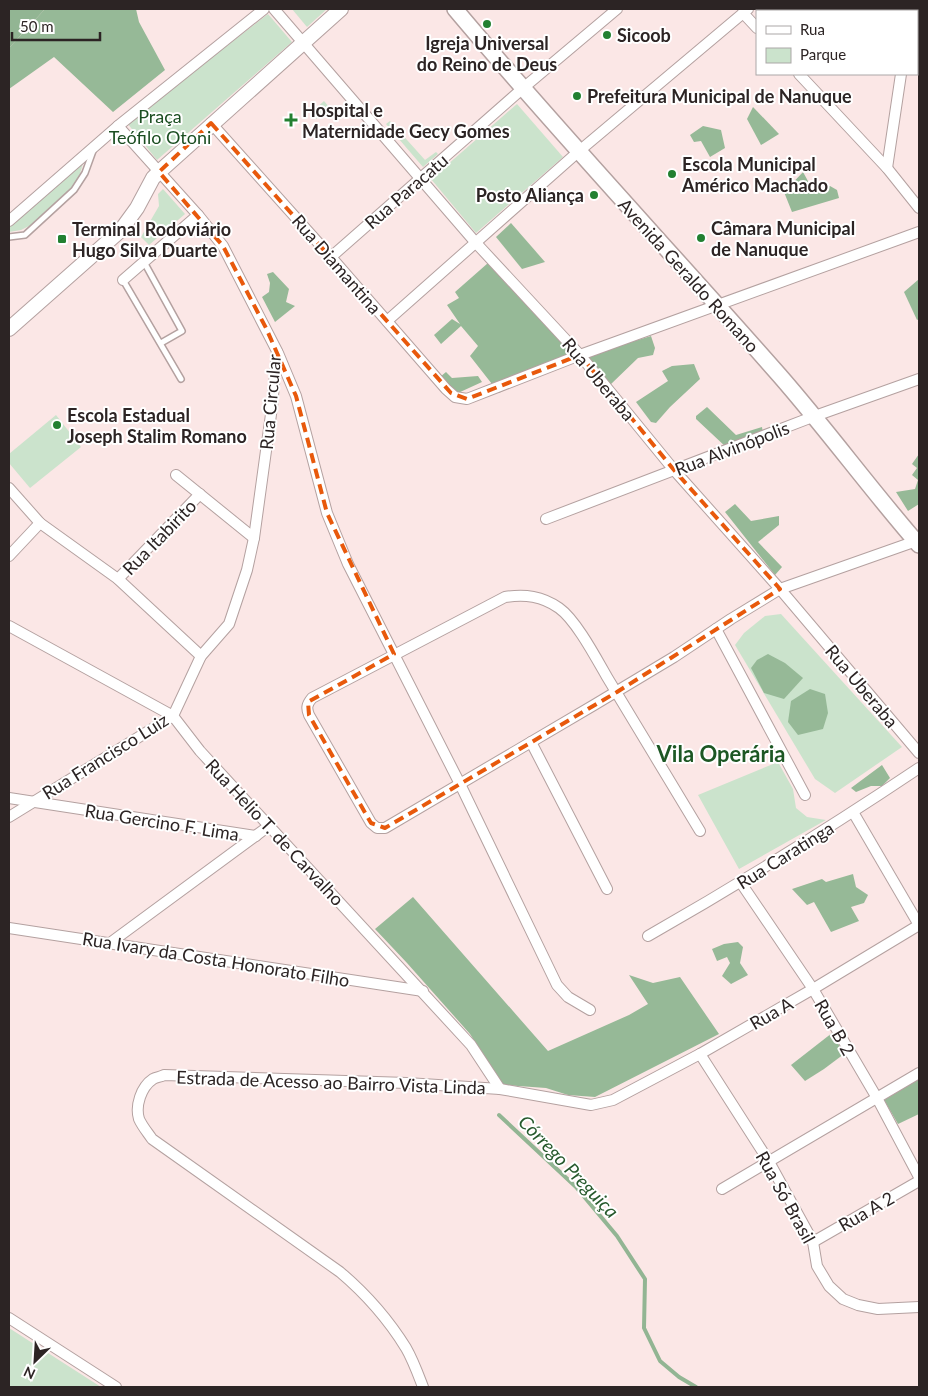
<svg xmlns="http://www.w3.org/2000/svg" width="928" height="1396" font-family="Lato,sans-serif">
  <rect width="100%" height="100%" fill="#fbe7e6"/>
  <g fill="#cbe3cc">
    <path d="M292,9H327L307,27Z"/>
    <path d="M268,14L292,42L157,160L127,123Z"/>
    <path d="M324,101L329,107L316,119L311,113Z"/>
    <path d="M517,104L563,157L476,233L431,179Z"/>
    <path d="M390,121L425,160L436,152L438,154L423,167L386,124Z"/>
    <path d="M84,160L79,177L74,185L33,224L21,230L9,232V226Z"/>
    <path d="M163,189L185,214L149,245L141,237L159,206L158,194Z"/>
    <path d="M56,415L81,447L30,488L9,463V454Z"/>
    <path d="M781,614L902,747L835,793L815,779L735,645L744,633L765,616Z"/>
    <path d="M778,762L793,789L796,808L807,817L826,820L739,869L698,795Z"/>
    <path d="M9,1328L101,1387H10Z"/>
  </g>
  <g fill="#96b997">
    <path d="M45,9H136L139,22L165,70L113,112L54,57L9,89V48Z"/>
    <path d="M753,107L779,134L761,145L747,119Z"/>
    <path d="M703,126L721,130L725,148L710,157L701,141L694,142L690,135Z"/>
    <path d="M803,172L814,192L830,186L837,190L839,198L792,212L784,192Z"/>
    <path d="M511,223L545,262L522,269L496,237Z"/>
    <path d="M488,263L573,354L499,393L470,356L478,346L461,326L441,344L434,335L452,319L460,324L447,305L459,298L455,292Z"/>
    <path d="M273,272L289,289L286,302L295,306L275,322L262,297L269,292L270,283L267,274Z"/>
    <path d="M919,279V319L917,320L904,292Z"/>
    <path d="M651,336L655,348L653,355L638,358L610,385L585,356Z"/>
    <path d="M694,364L700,379L670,407L656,423L651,422L636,402L668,381L662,371L672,366Z"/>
    <path d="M446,372L452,378L478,376L482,382L458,393L451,389L440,377Z"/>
    <path d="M707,407L736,435L762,427L763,434L727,448L696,419V416Z"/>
    <path d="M919,454V504L908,511L896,492L915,489L918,480L912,475L917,468L912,464Z"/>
    <path d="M735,504L751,521L779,516V525L758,542L782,567L775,575L725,512Z"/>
    <path d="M768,654L785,663L803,678L784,699L764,693L751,668L757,660Z"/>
    <path d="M810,689L825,694L828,713L823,729L798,735L788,722L791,701Z"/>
    <path d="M882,765L890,778L882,786H871L856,792L851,788Z"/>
    <path d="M853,874L856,887L868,895L864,903L851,907L859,921L831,932L814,902L807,905L792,889L822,879L826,882Z"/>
    <path d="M413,897L548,1051L629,1015L648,1004L629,975L653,983L680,977L719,1034L595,1097L568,1095L546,1088L503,1085L470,1034L407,963L375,929Z"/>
    <path d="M738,942L743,947L740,963L748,975L731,984L722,976L730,963L727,957L717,961L712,949L724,944Z"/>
    <path d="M832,1033L844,1054L824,1069L805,1081L791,1065Z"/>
    <path d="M919,1079V1114L898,1124L884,1100Z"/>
  </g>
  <path fill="#92b593" d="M9,9H45L9,48Z"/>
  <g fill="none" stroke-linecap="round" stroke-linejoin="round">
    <path stroke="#92b593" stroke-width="4" d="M499,1115L576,1187L617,1236L645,1279L644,1328L660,1361L679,1377L696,1387"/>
    <defs>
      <g id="service">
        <path d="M9,237L25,235L74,190L85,173L93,151"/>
        <path d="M144,262L182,331L161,343"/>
        <path d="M123,280L181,379"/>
      </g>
      <g id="minor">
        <path d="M274,9L476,243L580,355L674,470L780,589L919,753"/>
        <path d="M911,11L912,9"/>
        <path d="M743,13L757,28"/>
        <path d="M799,74L887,168L919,208"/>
        <path d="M211,123L331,257L446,389L455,397L467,399L580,355L919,232"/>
        <path d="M887,168L901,74"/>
        <path d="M9,221L118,126L264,9"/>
        <path d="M331,257L522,89L617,9"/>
        <path d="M123,280L198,215"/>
        <path d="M387,321L578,152L748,9"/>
        <path d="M278,353L296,396L327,513L348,564L460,784L557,985L568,997L590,1010"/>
        <path d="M176,475L254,538"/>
        <path d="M9,488L40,523L118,579L201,656"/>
        <path d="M546,519L815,416L919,379"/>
        <path d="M9,556L40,523"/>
        <path d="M118,579L200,494"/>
        <path d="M9,626L173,716L200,751L471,1045L500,1089"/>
        <path d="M716,629L805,795"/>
        <path d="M531,742L607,889"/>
        <path d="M9,798L256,836"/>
        <path d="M853,812L919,925"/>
        <path d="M9,817L173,716L201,656L229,624L247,570L254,538L272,407L277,351L223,246L198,215L118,126"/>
        <path d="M700,831C669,780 638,728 607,677C596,658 576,620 559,608C542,596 525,594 505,597L312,698C307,704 306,708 309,715L371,823L377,828H385L594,705L674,657L731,619L780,589L919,540"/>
        <path d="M741,883L813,989L877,1098L919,1177"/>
        <path d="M9,928L423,991"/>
        <path d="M648,936C741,883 831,827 919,768"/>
        <path d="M110,943L269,826"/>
        <path d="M700,1054L768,1160L813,1242L817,1266L829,1286L843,1299L858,1305L878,1309L919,1307"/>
        <path d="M722,1189L919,1073"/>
        <path d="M813,1242L919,1181"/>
        <path d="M9,1318L116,1387"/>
        <path d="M423,1387C418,1374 413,1360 406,1348C388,1319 366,1294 340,1272L152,1139C148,1133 142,1126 139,1119C135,1106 141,1087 153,1079C156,1077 161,1077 164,1075L407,1083L500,1089L591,1105L613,1100L700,1054L813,989L919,925"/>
      </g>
      <path id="secondary" d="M9,329L121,230L137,208L153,178L159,172L341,9"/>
      <path id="primary" d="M455,9C560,134 672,253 780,376C828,431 871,490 919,545"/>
    </defs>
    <use href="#service" stroke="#b4a1a0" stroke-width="8"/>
    <use href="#minor" stroke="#b4a1a0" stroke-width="12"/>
    <use href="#secondary" stroke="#b4a1a0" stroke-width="16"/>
    <use href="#primary" stroke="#b4a1a0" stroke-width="18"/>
    <use href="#service" stroke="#fff" stroke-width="5"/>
    <use href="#minor" stroke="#fff" stroke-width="10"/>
    <use href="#secondary" stroke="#fff" stroke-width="14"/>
    <use href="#primary" stroke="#fff" stroke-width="15"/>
  </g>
  <path fill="none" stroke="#e8590c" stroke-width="4" stroke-dasharray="10 6" stroke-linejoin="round" d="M211,123L451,393L467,399L580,355L674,470L780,589L617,692L385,828L371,823L309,715L308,702L394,654L327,513L296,396L266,328L223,246L159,172Z"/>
  <g fill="#228031" stroke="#fff" stroke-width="2">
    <circle cx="487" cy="24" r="5"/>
    <circle cx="607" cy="35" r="5"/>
    <circle cx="577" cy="96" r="5"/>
    <path d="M288.5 112.5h5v5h5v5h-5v5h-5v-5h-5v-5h5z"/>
    <circle cx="672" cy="174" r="5"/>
    <circle cx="594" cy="195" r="5"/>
    <circle cx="701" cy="238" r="5"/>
    <rect x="57" y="234" width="10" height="10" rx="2.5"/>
    <circle cx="57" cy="425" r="5"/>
  </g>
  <g text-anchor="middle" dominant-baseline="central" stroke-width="4" stroke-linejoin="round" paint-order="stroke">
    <g font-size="18" font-weight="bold" fill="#2c2424" stroke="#fff" text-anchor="start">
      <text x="617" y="35">Sicoob</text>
      <text x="487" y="43" text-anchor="middle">Igreja Universal<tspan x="487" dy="21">do Reino de Deus</tspan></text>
      <text x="587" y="96">Prefeitura Municipal de Nanuque</text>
      <text x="302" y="110">Hospital e<tspan x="302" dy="21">Maternidade Gecy Gomes</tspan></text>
      <text x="682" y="164">Escola Municipal<tspan x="682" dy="21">Américo Machado</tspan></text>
      <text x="584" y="195" text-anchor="end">Posto Aliança</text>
      <text x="711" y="228">Câmara Municipal<tspan x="711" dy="21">de Nanuque</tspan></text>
      <text x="72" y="229">Terminal Rodoviário<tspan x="72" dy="21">Hugo Silva Duarte</tspan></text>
      <text x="67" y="415">Escola Estadual<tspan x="67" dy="21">Joseph Stalim Romano</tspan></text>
    </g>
    <g font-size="18" fill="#1b4e21" stroke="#fff">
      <text x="160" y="116">Praça<tspan x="160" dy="21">Teófilo Otoni</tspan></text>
    </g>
    <g font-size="18" fill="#2c2424" stroke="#fff">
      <text transform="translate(406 191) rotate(-41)">Rua Paracatu</text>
      <text transform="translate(337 264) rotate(49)">Rua Diamantina</text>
      <text transform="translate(689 275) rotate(48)">Avenida Geraldo Romano</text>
      <text transform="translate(599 379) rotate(50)">Rua Uberaba</text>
      <text transform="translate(270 402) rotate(-85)">Rua Circular</text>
      <text transform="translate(732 448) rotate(-21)">Rua Alvinópolis</text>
      <text transform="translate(159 537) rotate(-46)">Rua Itabirito</text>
      <text transform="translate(862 686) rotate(50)">Rua Uberaba</text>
      <text transform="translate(105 756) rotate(-32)">Rua Francisco Luiz</text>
      <text transform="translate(162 822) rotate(9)">Rua Gercino F. Lima</text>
      <text transform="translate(275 832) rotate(47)">Rua Helio T. de Carvalho</text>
      <text transform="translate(785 855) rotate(-32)">Rua Caratinga</text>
      <text transform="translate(216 959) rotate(9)">Rua Ivary da Costa Honorato Filho</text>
      <text transform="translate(771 1013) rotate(-30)">Rua A</text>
      <text transform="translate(835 1027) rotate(60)">Rua B 2</text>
      <text transform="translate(331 1082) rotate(2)">Estrada de Acesso ao Bairro Vista Linda</text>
      <text transform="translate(786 1197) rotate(61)">Rua Só Brasil</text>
      <text transform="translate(866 1211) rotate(-30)">Rua A 2</text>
    </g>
    <g font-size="19" font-style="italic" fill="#26592c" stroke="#fff">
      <text transform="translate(569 1166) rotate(46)">Córrego Preguiça</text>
    </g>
    <g font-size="22" font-weight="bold" fill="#1d5724" stroke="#fff">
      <text x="721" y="753">Vila Operária</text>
    </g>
  </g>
  <rect width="928" height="1396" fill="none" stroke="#2c2424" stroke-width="20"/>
  <rect x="756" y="10" width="162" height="65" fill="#ffffff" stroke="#aba7a7"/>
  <rect x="766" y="26" width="25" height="8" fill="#ffffff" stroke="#aba7a7"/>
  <text x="800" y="35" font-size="15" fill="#2c2424">Rua</text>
  <rect x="766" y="48" width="25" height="15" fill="#cbe3cc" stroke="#aba7a7"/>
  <text x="800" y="60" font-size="15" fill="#2c2424">Parque</text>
  <g transform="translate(35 1361) rotate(205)" stroke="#ffffff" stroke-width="4" paint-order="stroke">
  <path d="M0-4L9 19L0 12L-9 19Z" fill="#2c2424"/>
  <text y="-8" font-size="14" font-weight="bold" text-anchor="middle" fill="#2c2424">N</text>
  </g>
  <path d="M12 32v8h88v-8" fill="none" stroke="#2c2424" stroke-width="2.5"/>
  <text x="20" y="32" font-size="15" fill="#2c2424" stroke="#ffffff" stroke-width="4" paint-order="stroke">50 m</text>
</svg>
